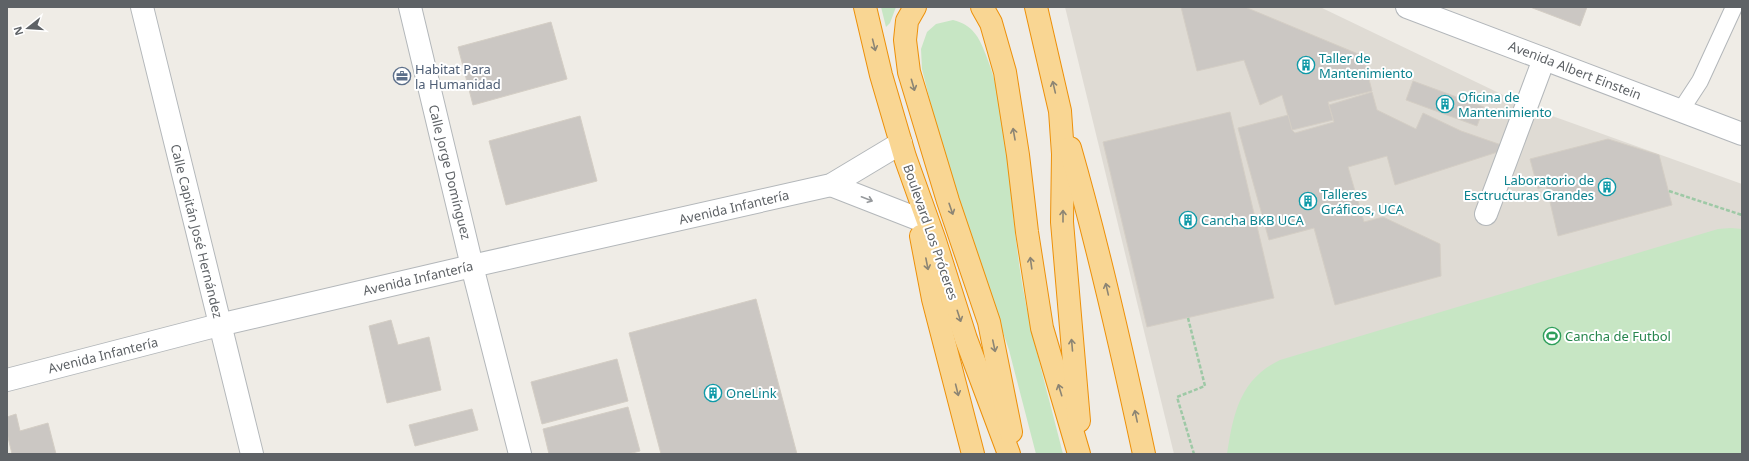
<svg xmlns="http://www.w3.org/2000/svg" width="1749" height="461" font-family="'Noto Sans',sans-serif">
  <rect width="100%" height="100%" fill="#efece6"/>
  <path fill="#dfdbd4" d="M1065,7H1320L1530,108L1742,184V454H1174Z"/>
  <g fill="#c7e6c4">
    <path d="M881,7H896L890,23L886,27Z"/>
    <path d="M953,20C973,25 979,37 986,55C999,87 1003,122 1007,156C1012,198 1015,241 1022,283C1032,340 1049,397 1063,454H1036L1009,350L956,194L933,113L922,69L921,49L927,32L936,24Z"/>
    <path d="M1731,228L1742,229V454H1227C1233,414 1240,379 1280,360L1718,229Z"/>
  </g>
  <g fill="#cbc7c3" stroke="#d4cec5">
    <path d="M1181,7H1245L1363,56L1372,91L1328,102L1333,120L1292,130L1282,95L1260,105L1244,60L1197,71Z"/>
    <path d="M1530,7H1587L1580,26Z"/>
    <path d="M551,22L567,79L473,105L458,47Z"/>
    <path d="M1413,81L1484,107L1477,126L1406,100Z"/>
    <path d="M1372,92L1377,110L1416,129L1423,113L1461,131L1510,148L1395,185L1387,156L1348,167L1364,222L1383,217L1440,244L1441,276L1335,305L1314,228L1269,240L1238,128L1288,115L1292,130L1295,133L1334,122L1329,105Z"/>
    <path d="M1230,112L1274,298L1147,327L1103,142Z"/>
    <path d="M580,116L597,181L506,205L489,141Z"/>
    <path d="M1608,139L1659,155L1672,205L1558,236L1546,185L1538,189L1530,159Z"/>
    <path d="M756,299L797,454H661L629,333Z"/>
    <path d="M391,320L398,345L429,337L441,390L387,403L369,326Z"/>
    <path d="M617,359L628,401L542,424L531,382Z"/>
    <path d="M628,407L640,451L628,454H549L543,429Z"/>
    <path d="M472,409L478,430L415,446L409,425Z"/>
    <path d="M16,414L20,431L48,423L56,454H12L7,433V417Z"/>
  </g>
  <g fill="none" stroke-linecap="round" stroke-linejoin="round">
    <defs>
      <path id="lane" d="M1681,110L1700,81L1734,7"/>
      <g id="street">
        <path d="M142,7L252,454"/>
        <path d="M410,7L472,266L520,454"/>
        <path d="M831,185L918,219"/>
        <path d="M1486,214L1544,59"/>
        <path d="M7,380L219,325L472,266L831,185L901,143"/>
      </g>
      <path id="secondary" d="M1407,7L1742,134"/>
      <g id="highway">
        <path d="M865,7L881,75L905,157L935,241L966,339L1009,454"/>
        <path d="M915,7L907,21L905,40L909,72L948,201L989,322L1011,432"/>
        <path d="M982,7L991,23L1005,72L1018,155L1027,232L1042,328L1079,454"/>
        <path d="M1036,7L1060,111L1063,154L1062,222L1079,421"/>
        <path d="M1070,148C1099,249 1122,351 1144,454"/>
        <path d="M921,236L933,299L973,454"/>
      </g>
    </defs>
    <use href="#lane" stroke="#b3b7ba" stroke-width="18"/>
    <use href="#street" stroke="#b3b7ba" stroke-width="24"/>
    <use href="#secondary" stroke="#b2b6ba" stroke-width="24"/>
    <use href="#highway" stroke="#ed9009" stroke-width="24"/>
    <g stroke="#9ec9a6" stroke-width="2.5" stroke-dasharray="4 2" stroke-linecap="butt">
      <path d="M1669,191L1742,215"/>
      <path d="M1188,318L1205,386L1177,397L1194,454"/>
    </g>
    <use href="#lane" stroke="#fff" stroke-width="16"/>
    <use href="#street" stroke="#fff" stroke-width="22"/>
    <use href="#secondary" stroke="#fff" stroke-width="22"/>
    <use href="#highway" stroke="#f9d693" stroke-width="22"/>
  </g>
  <defs><path id="oneway-shaft" d="M-6 0H5M1.5-3L5.5 0L1.5 3" fill="none" stroke-width="1.6" stroke-linecap="round" stroke-linejoin="round"/></defs>
  <g stroke="#8c8574">
    <use href="#oneway-shaft" transform="translate(874 45) rotate(76)"/>
    <use href="#oneway-shaft" transform="translate(913 85) rotate(74)"/>
    <use href="#oneway-shaft" transform="translate(1054 87) rotate(-103)"/>
    <use href="#oneway-shaft" transform="translate(1014 134) rotate(-100)"/>
    <use href="#oneway-shaft" transform="translate(951 209) rotate(71)"/>
    <use href="#oneway-shaft" transform="translate(1063 216) rotate(-90)"/>
    <use href="#oneway-shaft" transform="translate(1031 263) rotate(-98)"/>
    <use href="#oneway-shaft" transform="translate(927 264) rotate(79)"/>
    <use href="#oneway-shaft" transform="translate(1107 289) rotate(-103)"/>
    <use href="#oneway-shaft" transform="translate(959 316) rotate(72)"/>
    <use href="#oneway-shaft" transform="translate(1072 345) rotate(-95)"/>
    <use href="#oneway-shaft" transform="translate(994 346) rotate(78)"/>
    <use href="#oneway-shaft" transform="translate(957 390) rotate(76)"/>
    <use href="#oneway-shaft" transform="translate(1060 390) rotate(-107)"/>
    <use href="#oneway-shaft" transform="translate(1136 416) rotate(-102)"/>
  </g>
  <use stroke="#96999c" href="#oneway-shaft" transform="translate(867 199) rotate(21)"/>
  <defs>
    <symbol id="building-ring" viewBox="-11 -11 22 22"><circle r="9.5" fill="#fff" stroke="#0f9aa8" stroke-width="1.5"/><path d="M-4-6H4V6H1V3H-1V6H-4ZM-2.5-4.3h1.7v1.8h-1.7ZM.8-4.3h1.7v1.8H.8ZM-2.5-1h1.7V.8h-1.7ZM.8-1h1.7V.8H.8Z" fill="#0f9aa8"/></symbol>
    <symbol id="office-ring" viewBox="-11 -11 22 22"><circle r="9.5" fill="#fff" stroke="#5c6f8a" stroke-width="1.5"/><path d="M-6-3h4V-5.5h4V-3h4V5H-6ZM-1-4.5V-3h2v-1.5ZM-6 0V1H6V0Z" fill="#5c6f8a"/></symbol>
    <symbol id="stadium-ring" viewBox="-11 -11 22 22"><circle r="9.5" fill="#fff" stroke="#2e9e5b" stroke-width="1.5"/><path d="M0-5a6.5 5 0 1 0 0 10a6.5 5 0 1 0 0-10ZM-3.5-1.8h7v3.6h-7Z" fill="#2e9e5b"/></symbol>
  </defs>
  <g fill-rule="evenodd">
    <use href="#building-ring" x="1296" y="55" width="20" height="20"/>
    <use href="#office-ring" x="392" y="66" width="20" height="20"/>
    <use href="#building-ring" x="1435" y="94" width="20" height="20"/>
    <use href="#building-ring" x="1597" y="177" width="20" height="20"/>
    <use href="#building-ring" x="1298" y="191" width="20" height="20"/>
    <use href="#building-ring" x="1178" y="210" width="20" height="20"/>
    <use href="#stadium-ring" x="1542" y="326" width="20" height="20"/>
    <use href="#building-ring" x="703" y="383" width="20" height="20"/>
  </g>
  <g text-anchor="middle" dominant-baseline="central" stroke-width="4" stroke-linejoin="round" paint-order="stroke">
    <g font-size="13" fill="#0d838f" stroke="#fff" text-anchor="start">
      <text x="1319" y="58">Taller de<tspan x="1319" dy="15">Mantenimiento</tspan></text>
      <text x="1458" y="97">Oficina de<tspan x="1458" dy="15">Mantenimiento</tspan></text>
      <text x="1594" y="180" text-anchor="end">Laboratorio de<tspan x="1594" dy="15">Esctructuras Grandes</tspan></text>
      <text x="1321" y="194">Talleres<tspan x="1321" dy="15">Gráficos, UCA</tspan></text>
      <text x="1201" y="220">Cancha BKB UCA</text>
      <text x="726" y="393">OneLink</text>
    </g>
    <g font-size="13" fill="#4e5e75" stroke="#fff" text-anchor="start">
      <text x="415" y="69">Habitat Para<tspan x="415" dy="15">la Humanidad</tspan></text>
    </g>
    <g font-size="13" fill="#5e6266" stroke="#fff">
      <text transform="translate(1575 70) rotate(21)">Avenida Albert Einstein</text>
      <text transform="translate(450 172) rotate(76)">Calle Jorge Domínguez</text>
      <text transform="translate(734 207) rotate(-13)">Avenida Infantería</text>
      <text transform="translate(197 231) rotate(76)">Calle Capitán José Hernández</text>
      <text transform="translate(931 232) rotate(71)">Boulevard Los Próceres</text>
      <text transform="translate(418 278) rotate(-13)">Avenida Infantería</text>
      <text transform="translate(103 355) rotate(-14)">Avenida Infantería</text>
    </g>
    <g font-size="13" fill="#27864d" stroke="#fff" text-anchor="start">
      <text x="1565" y="336">Cancha de Futbol</text>
    </g>
  </g>
  <rect width="1749" height="461" fill="none" stroke="#5e6266" stroke-width="16"/>
  <g transform="translate(28 28) rotate(253)" stroke="#ffffff" stroke-width="3" paint-order="stroke">
  <path d="M0-3L7 15L0 10L-7 15Z" fill="#5e6266"/>
  <text y="-6" font-size="11" font-weight="bold" text-anchor="middle" fill="#5e6266">N</text>
  </g>
</svg>
